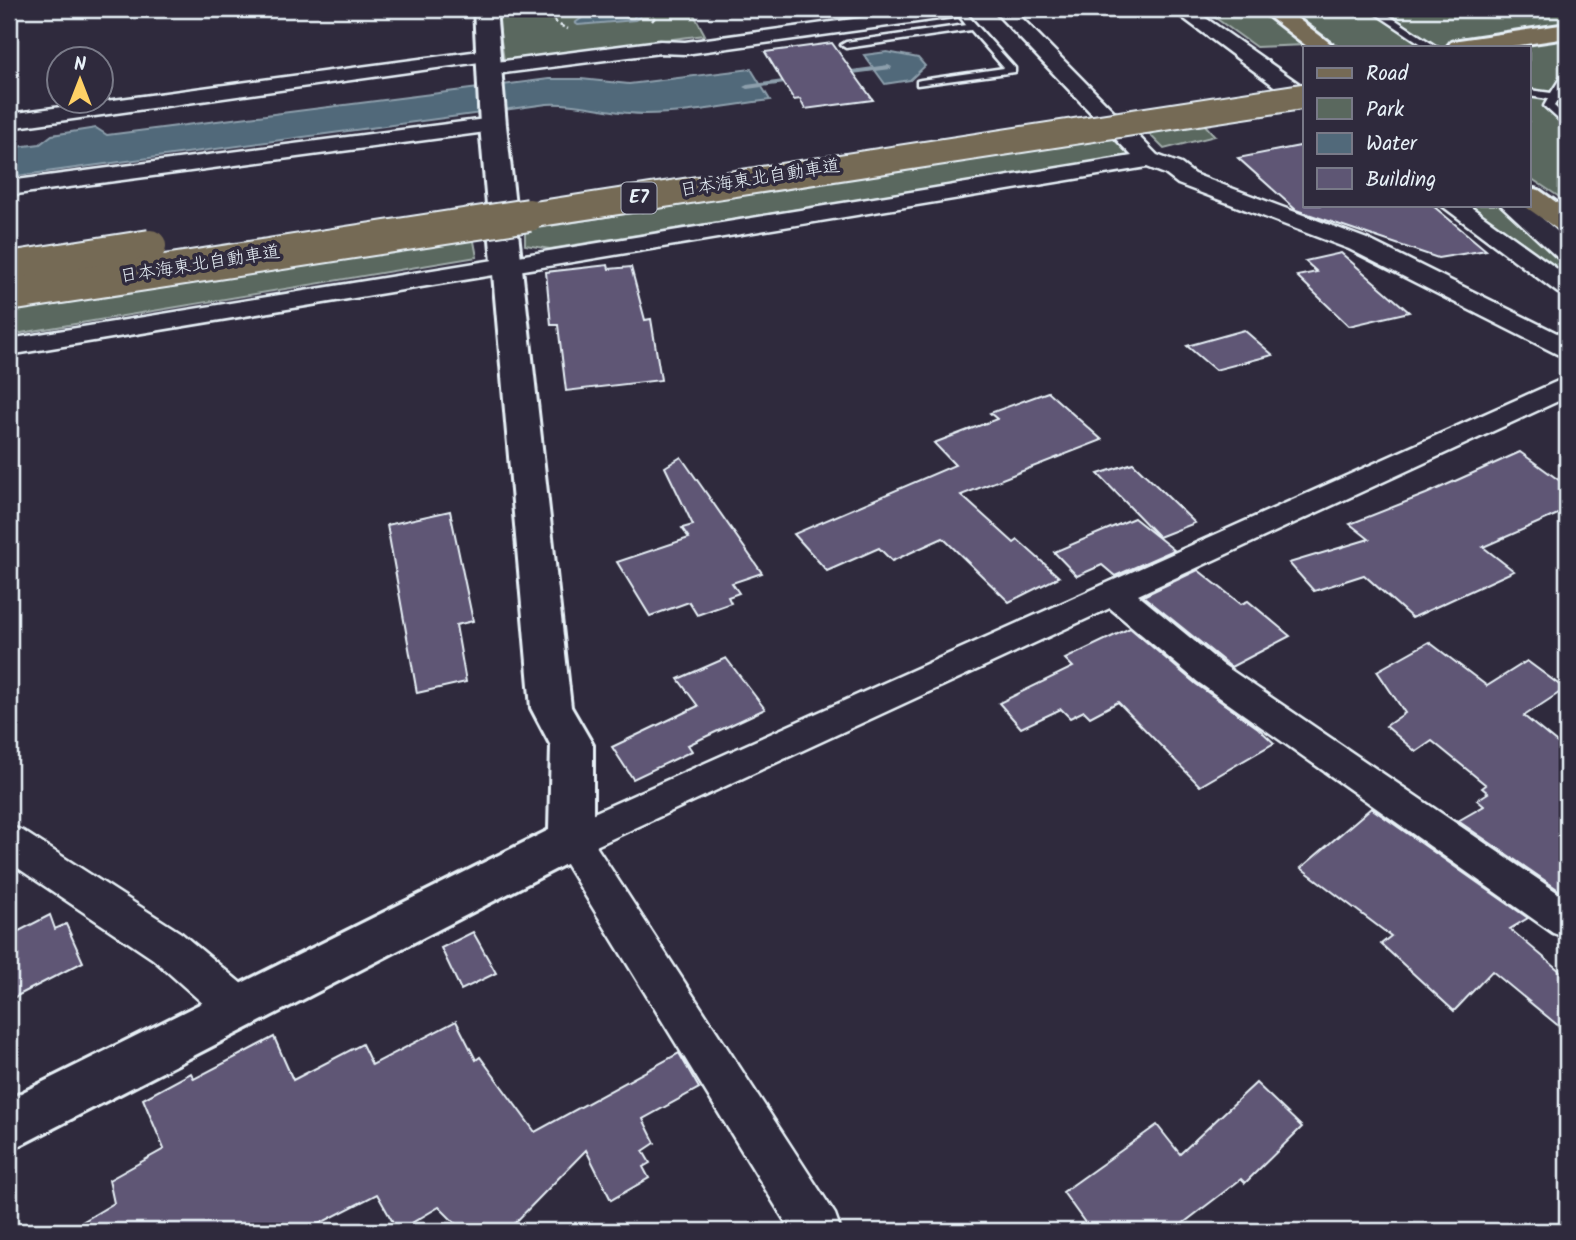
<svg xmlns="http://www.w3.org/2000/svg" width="1576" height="1240" font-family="Kalam,'Klee One',sans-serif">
  <rect width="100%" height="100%" fill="#2f2a3d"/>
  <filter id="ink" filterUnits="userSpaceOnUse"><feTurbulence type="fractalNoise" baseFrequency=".0143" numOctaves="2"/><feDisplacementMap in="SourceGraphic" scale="14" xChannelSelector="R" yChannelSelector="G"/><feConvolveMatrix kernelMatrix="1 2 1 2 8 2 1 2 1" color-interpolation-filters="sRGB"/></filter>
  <g filter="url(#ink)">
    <g fill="#5a685e" stroke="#a1acab" stroke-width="2">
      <path d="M496,9H691L705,35L504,60Z"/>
      <path d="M1203,9H1257L1305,45L1256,47Z"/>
      <path d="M1280,9H1567V202L1529,177V47H1335Z"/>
      <path d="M1204,124L1215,136L1164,149L1146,131Z"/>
      <path d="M1120,135L1137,151L1129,156L550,249L525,245V230Z"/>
      <path d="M1465,205H1507L1567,259V281Z"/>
      <path d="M473,236L477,257L9,335V311Z"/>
    </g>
    <g fill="#51697a" stroke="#8d9fac" stroke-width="2">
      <path d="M580,9L628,11L625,16L627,18L633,19L639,9H643L640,17L635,20L578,25L575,23L583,17Z"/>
      <path d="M887,52L918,58L925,66L910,80L885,84L864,55Z"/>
      <path d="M751,69L770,100C729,105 686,114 645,114C611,114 580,102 547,104L9,177V148L40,144L52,135L96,128L107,135L549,79H581L629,84Z"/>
    </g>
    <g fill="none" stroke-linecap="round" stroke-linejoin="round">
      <g fill="#8d9fac" fill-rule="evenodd">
        <path d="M888,65L892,67L891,69L837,76L833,74L837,72Z"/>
        <path d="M798,78L802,80L801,82L747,89L743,87L747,85Z"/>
      </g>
    </g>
    <g fill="#5e5674" stroke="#e8f1f8" stroke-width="2">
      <path d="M832,43L873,100L805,109L800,99L794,100L765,52Z"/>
      <path d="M1305,145V205H1432L1486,250L1438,258L1305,213L1296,210L1238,158Z"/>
      <path d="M1341,253L1409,312L1349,326L1297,276L1317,272L1305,261Z"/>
      <path d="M608,265L609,269L631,267L645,320L651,319L661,380L566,391L558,325H551L546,272Z"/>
      <path d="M1244,330L1273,355L1215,370L1187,346Z"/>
      <path d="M1048,392L1102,440L961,495L1014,543L1018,540L1059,577L1009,602L943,538L892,561L879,548L827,571L794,534L955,465L934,443L997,419L990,413Z"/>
      <path d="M1520,452L1567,486V510L1483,547L1514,571L1412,618L1364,575L1314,591L1289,563L1369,539L1350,524L1426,494Z"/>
      <path d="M681,457L762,573L732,583L739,593L728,597L731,603L697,615L689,602L650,616L617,562L689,538L682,528L693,525L665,467Z"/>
      <path d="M1133,463L1195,523L1159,537L1098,474Z"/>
      <path d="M450,511L473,621L456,625L466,682L417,693L387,525Z"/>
      <path d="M1134,518L1174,550L1115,576L1102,565L1077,576L1054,552Z"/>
      <path d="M1198,570L1241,604L1248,601L1290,636L1231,667L1143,596Z"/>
      <path d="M1130,628L1196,684L1258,728L1274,743L1200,786L1118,702L1090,717L1084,711L1070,718L1061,709L1021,728L999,703L1073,667L1065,659Z"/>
      <path d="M1429,642L1487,686L1527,661L1565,689L1524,716L1567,751L1566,895L1458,821L1484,806L1477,800L1488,793L1482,788L1486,785L1432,741L1416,752L1386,726L1405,713L1377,671Z"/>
      <path d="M726,658L765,709L688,745L692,751L633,779L612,747L698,706L678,679Z"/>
      <path d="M1371,808L1528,918L1510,929L1567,977V1033L1492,971L1454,1011L1381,944L1391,936L1301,868Z"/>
      <path d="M50,915L55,929L66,924L83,962L9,1000V936Z"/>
      <path d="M473,932L496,973L461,990L441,948Z"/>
      <path d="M456,1021L476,1060L480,1057L535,1132L679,1053L699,1088L643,1119L655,1143L643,1151L650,1163L643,1167L649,1178L611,1200L586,1150L507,1231H463L439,1207L398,1231L377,1194L305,1231H67L114,1203L109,1180L164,1149L143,1099L191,1073L194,1079L274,1037L293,1080L362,1044L372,1065Z"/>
      <path d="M1256,1083L1302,1127L1245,1183L1241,1179L1173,1231H1091L1063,1192L1157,1125L1180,1154Z"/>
    </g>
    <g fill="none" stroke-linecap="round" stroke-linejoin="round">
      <defs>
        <g id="lane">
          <path d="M954,9H962L1015,68V72L917,85V81L921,80L1004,68L971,30L846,48L841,45L846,42L966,25Z"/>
          <path d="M1369,9H1379L1437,47H1426Z"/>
          <path d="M1567,73V84L1561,95L1567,96V102L1557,101L1554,106L1567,118V127L1544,106L1548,99L1529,96V90L1551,93L1563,74Z"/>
        </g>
        <g id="street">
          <path d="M927,9H978L968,15L685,54L660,53L488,75L481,73L478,69L481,65L488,63L660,41L685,42Z"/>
          <path d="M992,9H1013L1157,155L1181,164L1194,174L1367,239L1567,338V356L1557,354L1349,249L1178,184L1165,174L1147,167L9,355V339L1132,156Z"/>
          <path d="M1171,9H1193L1305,88V104L1297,103Z"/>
          <path d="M487,50L494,52L497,56L494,60L9,128V114Z"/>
          <path d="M493,118L501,120L504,125L501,130L9,195V181Z"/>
          <path d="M1441,205H1468L1567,276V296L1558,293Z"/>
          <path d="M1501,205H1527L1567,240V260L1558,258Z"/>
          <path d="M1567,377V397L1138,595L1222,664L1567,899V938L1553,933L1198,682L1110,608L596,846L835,1214L841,1231H791L558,851L552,840L558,829Z"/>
          <path d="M9,826L23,831L181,933L255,995L261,1009L255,1023L240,1028L225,1023L153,959L9,862Z"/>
        </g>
        <path id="secondary" d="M474,9H496L506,125L571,707L593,745V840L587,853L9,1151V1099L549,830L551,746L531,708L480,125Z"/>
        <g id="primary">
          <path d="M1259,9H1285L1335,47H1308Z"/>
          <path d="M1529,188L1539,190L1567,210V231L1557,229L1523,205H1529Z"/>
        </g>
        <path id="highway" d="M1567,24V38L1505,47H1447L1451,42L1459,40Z"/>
      </defs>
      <use href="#lane" stroke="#e8f1f8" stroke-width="5"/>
      <use href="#street" stroke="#e8f1f8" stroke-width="5"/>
      <use href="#secondary" stroke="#e8f1f8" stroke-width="6"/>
      <use href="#primary" stroke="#e8f1f8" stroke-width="6"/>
      <use href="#highway" stroke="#e8f1f8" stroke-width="6"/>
      <g stroke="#e8f1f8" stroke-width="2.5" stroke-dasharray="4.5 3.5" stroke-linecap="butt">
        <path d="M559,9L551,14L557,24L568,29"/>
        <path d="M652,21L657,15L656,9"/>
      </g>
      <use href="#lane" fill="#2f2a3d" fill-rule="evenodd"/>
      <use href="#street" fill="#2f2a3d" fill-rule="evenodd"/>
      <use href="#secondary" fill="#2f2a3d" fill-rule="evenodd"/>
      <use href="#primary" fill="#756a55" fill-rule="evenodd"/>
      <use href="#highway" fill="#756a55" fill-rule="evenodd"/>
      <defs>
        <path id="highway-bridge-far1" d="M518,217L1305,96"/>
        <g id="highway-bridge">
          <path d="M9,268L150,246"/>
          <path d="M9,295L529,215"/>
        </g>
      </defs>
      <use href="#highway-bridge-far1" stroke="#e8f1f8" stroke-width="29" stroke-linecap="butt"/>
      <use href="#highway-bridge" stroke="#e8f1f8" stroke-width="36" stroke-linecap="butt"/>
      <use href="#highway-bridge-far1" stroke="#756a55" stroke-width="25"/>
      <use href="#highway-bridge" stroke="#756a55" stroke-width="32"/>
    </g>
  </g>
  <g text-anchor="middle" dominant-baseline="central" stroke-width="7" stroke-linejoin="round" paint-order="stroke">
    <g font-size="18" fill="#e8f1f8" stroke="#2f2a3d">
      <text transform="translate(760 179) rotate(-9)">日本海東北自動車道</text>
      <text transform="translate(200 265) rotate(-9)">日本海東北自動車道</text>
    </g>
    <rect fill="#2f2a3d" stroke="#b0b5c0" stroke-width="2" x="621.5" y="182.5" width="35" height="31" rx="5"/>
    <g font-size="19" font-weight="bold" fill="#e8f1f8">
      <text x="639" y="198">E7</text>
    </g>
  </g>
  <rect width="1576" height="1240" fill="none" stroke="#2f2a3d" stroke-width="35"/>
  <rect x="18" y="18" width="1541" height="1205" fill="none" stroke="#e8f1f8" stroke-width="2.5" filter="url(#ink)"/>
  <rect x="1303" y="46" width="228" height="161" fill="#2f2a3d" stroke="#797a88" stroke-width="2"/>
  <rect x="1317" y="68" width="35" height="10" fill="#756a55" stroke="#797a88" stroke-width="2"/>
  <text x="1366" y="80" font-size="21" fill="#e8f1f8">Road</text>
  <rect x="1317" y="98" width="35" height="21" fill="#5a685e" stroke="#797a88" stroke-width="2"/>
  <text x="1366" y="116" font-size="21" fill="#e8f1f8">Park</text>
  <rect x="1317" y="133" width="35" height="21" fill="#51697a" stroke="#797a88" stroke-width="2"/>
  <text x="1366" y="150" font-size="21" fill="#e8f1f8">Water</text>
  <rect x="1317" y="168" width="35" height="21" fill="#5e5674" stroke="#797a88" stroke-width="2"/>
  <text x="1366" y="186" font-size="21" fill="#e8f1f8">Building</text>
  <g transform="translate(80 80)"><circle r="33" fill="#2f2a3d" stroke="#797a88" stroke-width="2"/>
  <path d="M0-5L12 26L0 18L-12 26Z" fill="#ffd166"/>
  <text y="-10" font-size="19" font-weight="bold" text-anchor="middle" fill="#e8f1f8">N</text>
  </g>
</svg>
